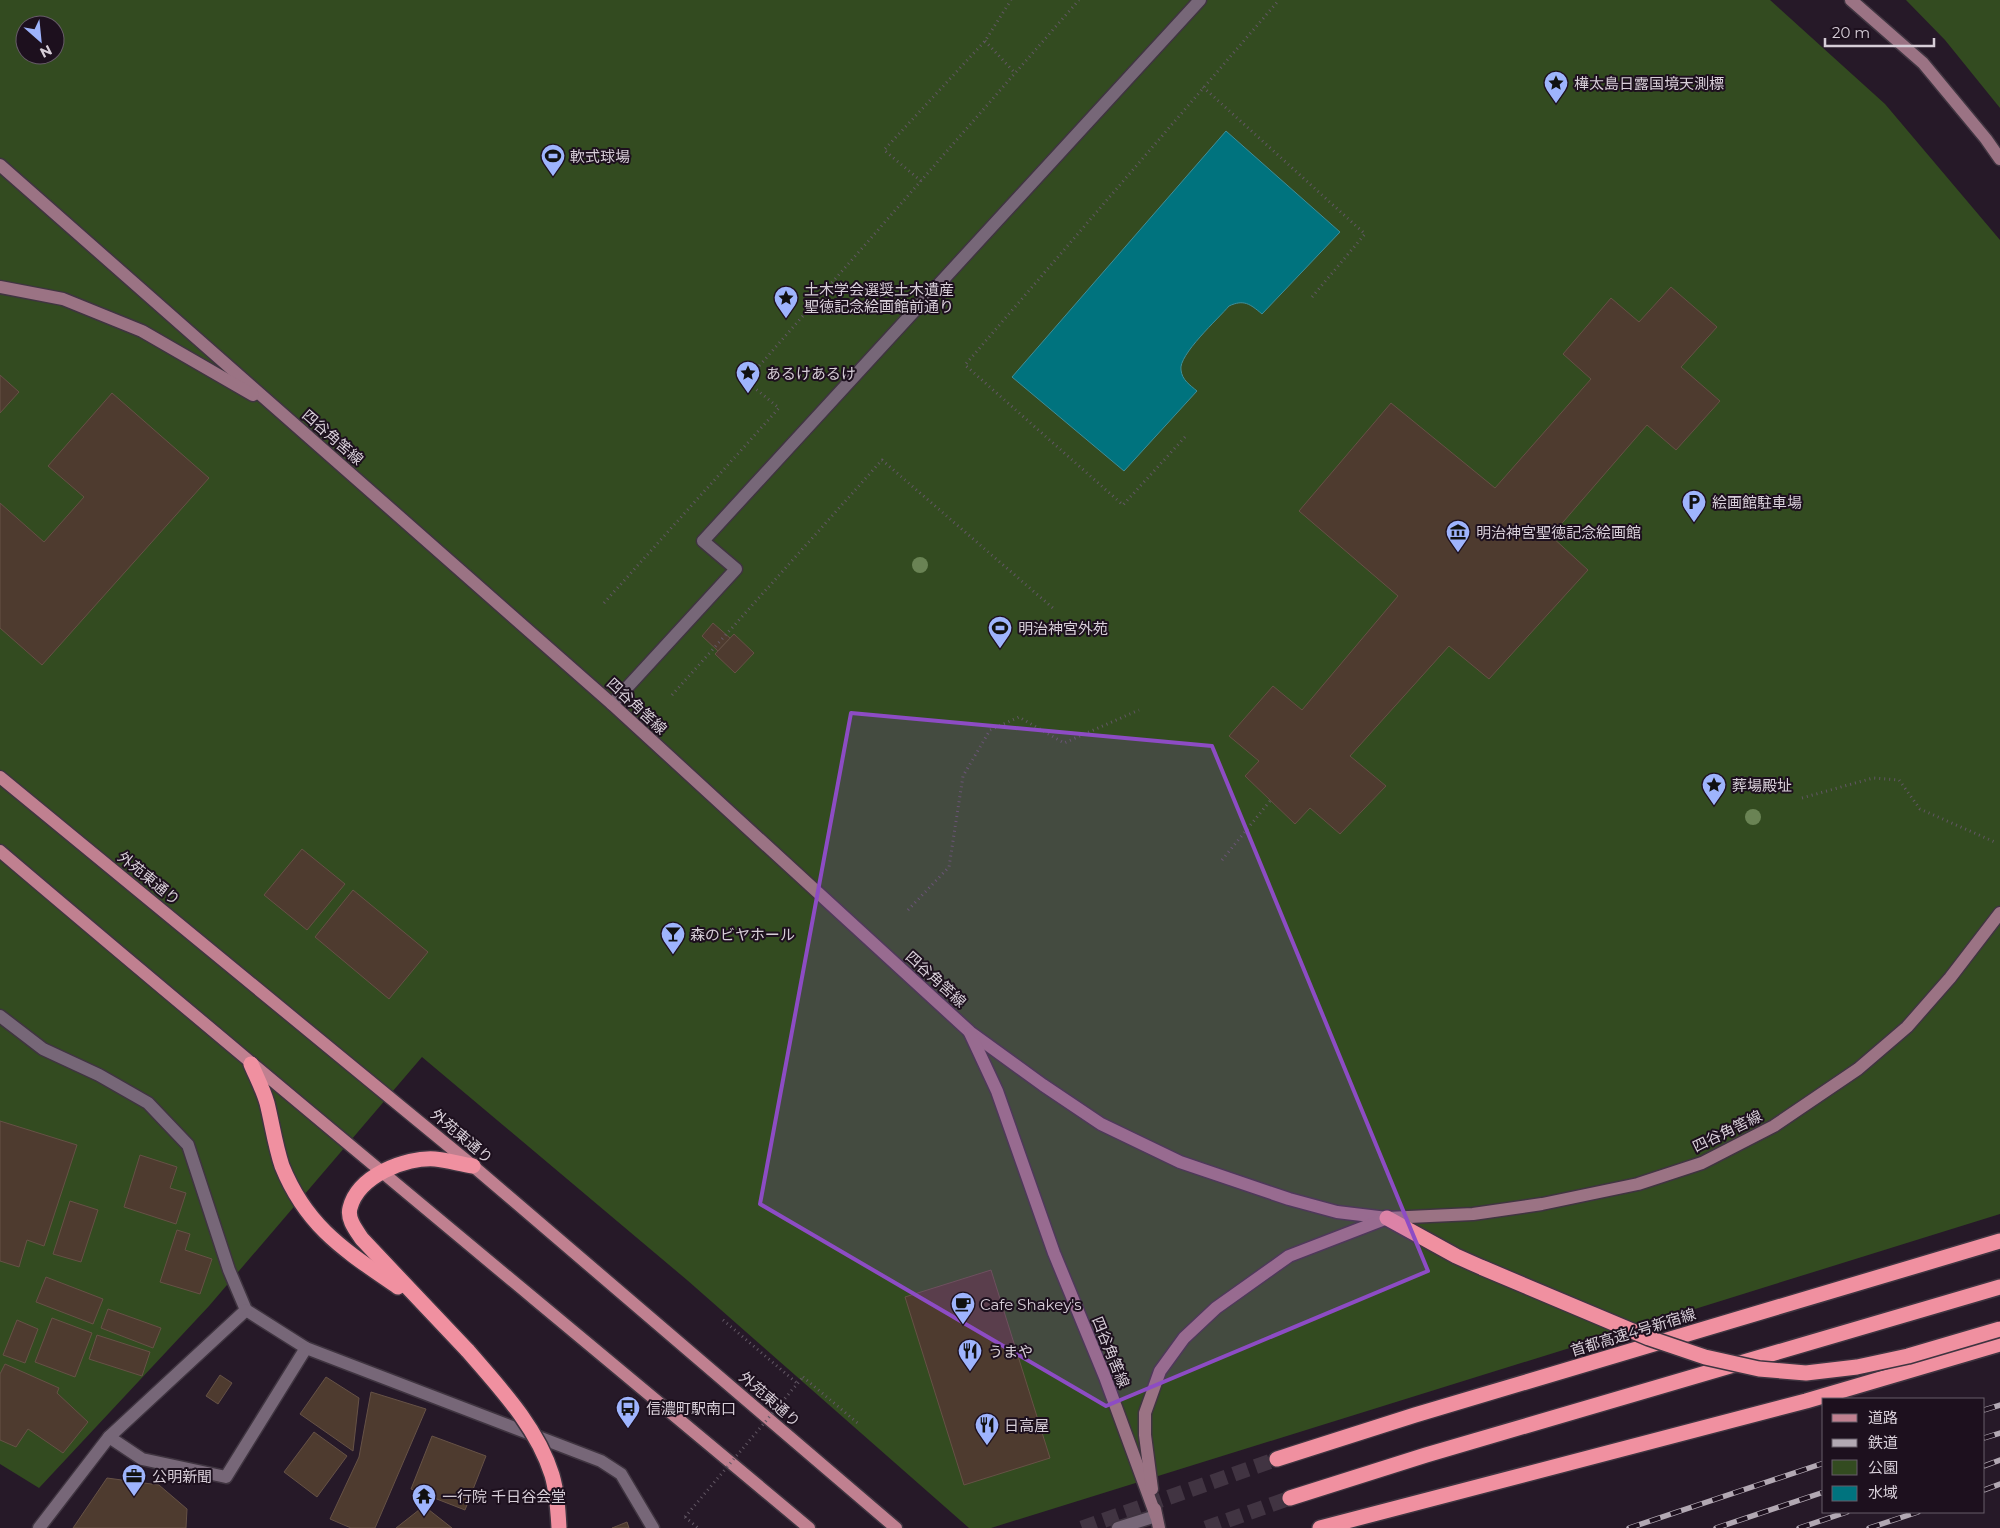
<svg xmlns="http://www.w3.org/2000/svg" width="2000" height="1528" font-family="Montserrat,'Noto Sans JP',sans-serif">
  <rect width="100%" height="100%" fill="#261928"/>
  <g fill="#334b20" fill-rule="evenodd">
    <path d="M0,0H1770L1885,104L2000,240V1214L991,1528H969L687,1280L422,1057L209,1306L39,1488L0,1464ZM25,25H55V55H25Z"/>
    <path d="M1906,0H2000V108L1945,40Z"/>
  </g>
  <path fill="#00737e" stroke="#408e99" d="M1226,131L1340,232L1262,314C1250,304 1244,299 1229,306C1219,318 1178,355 1181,370C1182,380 1190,385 1197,391L1124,471L1012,377Z"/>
  <g fill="#4e3b2f" stroke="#665246">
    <path d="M1671,287L1717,327L1681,367L1720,401L1676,450L1647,425L1551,536L1588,570L1489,679L1449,646L1350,756L1386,786L1340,834L1310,808L1295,824L1245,776L1259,761L1229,736L1273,686L1302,710L1398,596L1299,511L1391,403L1495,488L1591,379L1563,354L1611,298L1639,322Z"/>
    <path d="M0,375L19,392L0,413Z"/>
    <path d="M112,393L209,478L42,665L0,628V503L44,542L84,497L48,466Z"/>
    <path d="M713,623L730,638L718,651L702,636Z"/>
    <path d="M734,634L754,653L735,673L715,654Z"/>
    <path d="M302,849L345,884L307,930L264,895Z"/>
    <path d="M353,890L428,952L389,999L315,937Z"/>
    <path d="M0,1121L77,1145L44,1246L27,1240L19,1267L0,1261Z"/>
    <path d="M140,1155L177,1167L170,1188L186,1193L176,1224L124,1207Z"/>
    <path d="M70,1201L98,1210L81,1262L53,1254Z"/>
    <path d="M177,1230L190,1234L185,1250L212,1259L200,1294L160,1282Z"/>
    <path d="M991,1270L1050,1458L964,1485L905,1297Z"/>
    <path d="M46,1277L103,1299L93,1324L36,1302Z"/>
    <path d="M108,1309L161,1328L153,1348L101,1328Z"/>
    <path d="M52,1318L92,1333L75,1377L35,1362Z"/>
    <path d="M17,1320L38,1329L25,1363L3,1355Z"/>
    <path d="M97,1335L150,1352L142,1376L89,1359Z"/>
    <path d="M5,1364L59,1388L57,1393L88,1422L63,1453L28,1429L16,1447L0,1440V1374Z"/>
    <path d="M220,1375L232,1383L218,1404L206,1396Z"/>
    <path d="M326,1377L359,1398L353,1451L300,1414Z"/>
    <path d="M371,1392L426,1409L375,1528H351L330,1519L359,1457Z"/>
    <path d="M314,1432L347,1456L317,1497L284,1472Z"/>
    <path d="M432,1436L486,1456L465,1510L411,1489Z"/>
    <path d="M107,1478L159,1485L187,1509L186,1528H73Z"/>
    <path d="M424,1506L452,1528H396Z"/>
    <path d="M627,1522L629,1528H612Z"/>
  </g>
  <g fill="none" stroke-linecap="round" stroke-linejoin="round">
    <g stroke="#413442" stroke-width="15" stroke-dasharray="15 8" stroke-linecap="butt">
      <path d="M1082,1528L1277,1459"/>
      <path d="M1206,1528L1290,1498"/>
    </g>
    <defs>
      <path id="service" d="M612,704L736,569L703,541L1200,0"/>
      <g id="minor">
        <path d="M0,1016L43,1049L99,1075L148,1103L188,1145L229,1270L246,1310L306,1348L601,1461L621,1474L653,1528"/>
        <path d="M109,1437L142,1459L226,1477L306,1348"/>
        <path d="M39,1528L109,1437L246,1310"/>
        <path d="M1118,1528L1156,1516"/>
      </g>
      <g id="secondary">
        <path d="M1851,0L1923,63L1986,139L2000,159"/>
        <path d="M0,165L612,704L970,1032L1043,1085L1101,1124L1180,1162L1289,1199L1337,1212L1387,1218L1473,1214L1542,1204L1638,1184L1702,1163L1774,1126L1858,1069L1907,1027L1950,978L2000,913"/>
        <path d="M0,287L63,299L142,331L253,395"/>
        <path d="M970,1033L997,1091L1054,1253L1105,1377L1156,1516"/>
        <path d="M1152,1489L1145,1435V1413L1160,1371L1184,1338L1216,1308L1289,1256L1385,1219"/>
        <path d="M1155,1509L1159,1528"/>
      </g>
      <g id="primary">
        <path d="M0,777L473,1166L896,1528"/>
        <path d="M0,851C268,1079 539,1302 809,1528"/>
      </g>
      <g id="motorway">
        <path d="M251,1064C256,1076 263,1089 267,1103C272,1123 275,1145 282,1166C307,1228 346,1251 398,1287"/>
        <path d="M1387,1218L1456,1256L1483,1268"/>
        <path d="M468,1351L362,1239C356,1230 347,1219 350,1208C358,1176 405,1157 435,1159C447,1160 460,1164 473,1166"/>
        <path d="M1277,1459L1415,1415L2000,1241"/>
        <path d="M1290,1498L1426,1455L2000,1287"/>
        <path d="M1320,1528L1806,1401L2000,1344"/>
      </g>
    </defs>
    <use href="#service" stroke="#3f3440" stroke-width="15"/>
    <use href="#minor" stroke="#3f3440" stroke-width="15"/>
    <use href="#secondary" stroke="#3f3440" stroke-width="15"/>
    <use href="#primary" stroke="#3f3440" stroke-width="15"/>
    <use href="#motorway" stroke="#3f3440" stroke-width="18"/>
    <g stroke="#625764" stroke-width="3" stroke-dasharray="1 4" stroke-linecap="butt">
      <path d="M985,41L1015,73"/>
      <path d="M1203,87L1365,234L1312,297"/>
      <path d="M921,181L884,150L985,41L1011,0"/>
      <path d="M1185,437L1123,505L965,365L1279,0"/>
      <path d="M604,603L779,408L746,381L1079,0"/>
      <path d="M672,695L882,460L1054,609"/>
      <path d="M1802,798L1873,778L1899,780L1920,809L1997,843"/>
      <path d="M1222,860L1270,801"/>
      <path d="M908,910L949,867L963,776L990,730L1019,717L1064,743L1139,710"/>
      <path d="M723,1320L798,1384"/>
      <path d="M803,1377L860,1425"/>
      <path d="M685,1517L698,1528"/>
    </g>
    <use href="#service" stroke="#776778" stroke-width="12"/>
    <use href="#minor" stroke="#776778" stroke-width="12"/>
    <use href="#secondary" stroke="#9b7384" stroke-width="12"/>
    <use href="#primary" stroke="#c08090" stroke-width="12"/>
    <use href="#motorway" stroke="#f090a0" stroke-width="15"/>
    <defs>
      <g id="rail">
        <path d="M1984,1410L2000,1405"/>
        <path d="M1984,1438L2000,1433"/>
        <path d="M1984,1466L2000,1460"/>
        <path d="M1984,1490L2000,1484"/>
        <path d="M1629,1528L1824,1463"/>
        <path d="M1716,1528L1824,1492"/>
        <path d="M1799,1528L1847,1512"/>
        <path d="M1869,1528L1918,1512"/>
      </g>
    </defs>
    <use href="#rail" stroke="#b2a8b3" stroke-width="5.5"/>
    <use href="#rail" stroke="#1d101e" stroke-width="4" stroke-dasharray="11" stroke-linecap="butt"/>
    <defs>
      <g id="motorway-bridge">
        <path d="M1483,1268L1649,1338L1705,1357L1759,1369L1806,1373L1857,1367L1908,1356L2000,1329"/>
        <path d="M468,1351C500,1388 537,1427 552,1475C557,1492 558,1510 559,1528"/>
      </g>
    </defs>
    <use href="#motorway-bridge" stroke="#3f3440" stroke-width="18" stroke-linecap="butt"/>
    <path stroke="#625764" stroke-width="3" stroke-dasharray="1 4" stroke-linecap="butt" d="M685,1517L803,1377"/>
    <use href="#motorway-bridge" stroke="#f090a0" stroke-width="15"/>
  </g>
  <g fill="#6a8354">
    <circle cx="920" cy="565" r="8"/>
    <circle cx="1753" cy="817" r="8"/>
  </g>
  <path fill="#8d4cc4" fill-opacity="0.2" stroke="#8d4cc4" stroke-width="4" stroke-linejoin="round" d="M851,713L1212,746L1428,1271L1106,1406L760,1204Z"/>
  <defs>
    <symbol id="sight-pin" viewBox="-11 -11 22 30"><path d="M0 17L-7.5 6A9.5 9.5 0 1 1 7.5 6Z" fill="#9eb4fd" stroke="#1d101e"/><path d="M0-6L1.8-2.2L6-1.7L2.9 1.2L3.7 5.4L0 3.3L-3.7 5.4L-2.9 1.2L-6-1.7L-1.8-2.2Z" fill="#111"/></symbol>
    <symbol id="stadium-pin" viewBox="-11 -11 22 30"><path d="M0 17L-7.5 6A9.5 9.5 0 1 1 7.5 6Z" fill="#9eb4fd" stroke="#1d101e"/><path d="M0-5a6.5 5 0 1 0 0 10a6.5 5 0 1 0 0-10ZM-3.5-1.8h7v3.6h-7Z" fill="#111"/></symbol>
    <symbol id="parking-pin" viewBox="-11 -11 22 30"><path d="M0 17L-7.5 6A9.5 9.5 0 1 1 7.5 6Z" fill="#9eb4fd" stroke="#1d101e"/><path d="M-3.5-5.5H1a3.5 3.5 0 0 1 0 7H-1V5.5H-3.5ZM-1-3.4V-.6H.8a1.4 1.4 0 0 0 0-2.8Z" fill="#111"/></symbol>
    <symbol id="museum-pin" viewBox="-11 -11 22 30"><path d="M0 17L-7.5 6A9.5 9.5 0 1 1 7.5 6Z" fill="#9eb4fd" stroke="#1d101e"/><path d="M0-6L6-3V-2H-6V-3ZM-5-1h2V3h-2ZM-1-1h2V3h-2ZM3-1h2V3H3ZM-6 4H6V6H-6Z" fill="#111"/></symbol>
    <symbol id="bar-pin" viewBox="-11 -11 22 30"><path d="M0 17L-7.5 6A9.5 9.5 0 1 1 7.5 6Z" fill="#9eb4fd" stroke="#1d101e"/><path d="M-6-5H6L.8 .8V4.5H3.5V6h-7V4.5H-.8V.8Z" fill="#111"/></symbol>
    <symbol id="cafe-pin" viewBox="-11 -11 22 30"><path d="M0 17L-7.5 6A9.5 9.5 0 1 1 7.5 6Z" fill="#9eb4fd" stroke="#1d101e"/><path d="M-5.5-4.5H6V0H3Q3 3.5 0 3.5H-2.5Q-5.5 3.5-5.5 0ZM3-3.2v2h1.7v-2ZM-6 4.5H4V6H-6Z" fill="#111"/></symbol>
    <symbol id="restaurant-pin" viewBox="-11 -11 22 30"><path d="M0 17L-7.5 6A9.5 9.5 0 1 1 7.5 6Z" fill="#9eb4fd" stroke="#1d101e"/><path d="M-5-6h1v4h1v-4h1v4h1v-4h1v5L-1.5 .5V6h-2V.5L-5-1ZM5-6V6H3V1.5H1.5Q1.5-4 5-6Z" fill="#111"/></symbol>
    <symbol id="bus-pin" viewBox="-11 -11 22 30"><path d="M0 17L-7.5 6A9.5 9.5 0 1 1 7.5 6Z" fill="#9eb4fd" stroke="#1d101e"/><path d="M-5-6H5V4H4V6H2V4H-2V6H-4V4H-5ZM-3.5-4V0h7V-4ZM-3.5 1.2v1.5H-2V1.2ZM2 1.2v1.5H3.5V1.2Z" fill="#111"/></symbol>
    <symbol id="office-pin" viewBox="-11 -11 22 30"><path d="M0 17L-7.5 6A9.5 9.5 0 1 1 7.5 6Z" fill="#9eb4fd" stroke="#1d101e"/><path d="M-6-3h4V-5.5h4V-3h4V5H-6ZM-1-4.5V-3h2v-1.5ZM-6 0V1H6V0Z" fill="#111"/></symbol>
    <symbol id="temple-pin" viewBox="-11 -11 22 30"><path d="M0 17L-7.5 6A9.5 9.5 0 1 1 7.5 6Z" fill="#9eb4fd" stroke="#1d101e"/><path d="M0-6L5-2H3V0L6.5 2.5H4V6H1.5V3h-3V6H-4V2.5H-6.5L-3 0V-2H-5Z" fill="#111"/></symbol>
  </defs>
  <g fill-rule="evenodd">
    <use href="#sight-pin" x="1542" y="69" width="28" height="38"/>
    <use href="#stadium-pin" x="539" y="142" width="28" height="38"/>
    <use href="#sight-pin" x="772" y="284" width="28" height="38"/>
    <use href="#sight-pin" x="734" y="359" width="28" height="38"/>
    <use href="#parking-pin" x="1680" y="488" width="28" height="38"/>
    <use href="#museum-pin" x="1444" y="518" width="28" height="38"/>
    <use href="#stadium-pin" x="986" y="614" width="28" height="38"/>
    <use href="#sight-pin" x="1700" y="771" width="28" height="38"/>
    <use href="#bar-pin" x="659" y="920" width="28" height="38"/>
    <use href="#cafe-pin" x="949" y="1290" width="28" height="38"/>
    <use href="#restaurant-pin" x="956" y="1337" width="28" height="38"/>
    <use href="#bus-pin" x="614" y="1394" width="28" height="38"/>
    <use href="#restaurant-pin" x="973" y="1411" width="28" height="38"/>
    <use href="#office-pin" x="120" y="1462" width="28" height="38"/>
    <use href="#temple-pin" x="410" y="1482" width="28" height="38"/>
  </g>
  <g text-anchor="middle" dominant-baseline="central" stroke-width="4" stroke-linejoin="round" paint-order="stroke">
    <g font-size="15" fill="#d7ced8" stroke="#1d101e" text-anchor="start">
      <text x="1574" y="83">樺太島日露国境天測標</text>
      <text x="570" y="156">軟式球場</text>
      <text x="804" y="289">土木学会選奨土木遺産<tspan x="804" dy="17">聖徳記念絵画館前通り</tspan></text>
      <text x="766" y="373">あるけあるけ</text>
      <text x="1712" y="502">絵画館駐車場</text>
      <text x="1476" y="532">明治神宮聖徳記念絵画館</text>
      <text x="1018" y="628">明治神宮外苑</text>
      <text x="1732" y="785">葬場殿址</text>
      <text x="690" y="934">森のビヤホール</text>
      <text x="980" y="1304">Cafe Shakey's</text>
      <text x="988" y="1351">うまや</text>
      <text x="646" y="1408">信濃町駅南口</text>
      <text x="1004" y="1425">日高屋</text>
      <text x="152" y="1476">公明新聞</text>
      <text x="442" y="1496">一行院 千日谷会堂</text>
    </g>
    <g font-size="15" fill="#d7ced8" stroke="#1d101e">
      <text transform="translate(333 437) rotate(41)">四谷角筈線</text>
      <text transform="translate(637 706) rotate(43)">四谷角筈線</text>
      <text transform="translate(149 878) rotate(39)">外苑東通り</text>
      <text transform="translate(936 979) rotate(42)">四谷角筈線</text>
      <text transform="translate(1727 1131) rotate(-26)">四谷角筈線</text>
      <text transform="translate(462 1136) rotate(40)">外苑東通り</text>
      <text transform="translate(1633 1332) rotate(-17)">首都高速4号新宿線</text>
      <text transform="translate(1111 1352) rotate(68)">四谷角筈線</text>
      <text transform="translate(770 1399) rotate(41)">外苑東通り</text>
    </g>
  </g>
  <rect x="1822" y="1398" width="162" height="115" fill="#1d101e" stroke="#675c68"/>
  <rect x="1832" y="1414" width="25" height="8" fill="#c08090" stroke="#675c68"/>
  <text x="1868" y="1423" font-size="15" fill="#d7ced8">道路</text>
  <rect x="1832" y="1439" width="25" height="8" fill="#b2a8b3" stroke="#675c68"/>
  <text x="1868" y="1448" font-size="15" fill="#d7ced8">鉄道</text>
  <rect x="1832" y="1460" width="25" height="15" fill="#334b20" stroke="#675c68"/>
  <text x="1868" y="1473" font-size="15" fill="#d7ced8">公園</text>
  <rect x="1832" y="1486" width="25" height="15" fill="#00737e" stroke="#675c68"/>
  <text x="1868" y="1498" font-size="15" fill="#d7ced8">水域</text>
  <g transform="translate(40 40) rotate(153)"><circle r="24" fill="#1d101e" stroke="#675c68"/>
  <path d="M0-4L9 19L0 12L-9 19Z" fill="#9eb4fd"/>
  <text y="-8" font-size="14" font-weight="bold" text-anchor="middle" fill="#d7ced8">N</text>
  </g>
  <path d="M1825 38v8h109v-8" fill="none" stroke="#d7ced8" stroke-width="2.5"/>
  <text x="1832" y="38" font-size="15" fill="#d7ced8" stroke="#1d101e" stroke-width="4" paint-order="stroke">20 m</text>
</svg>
